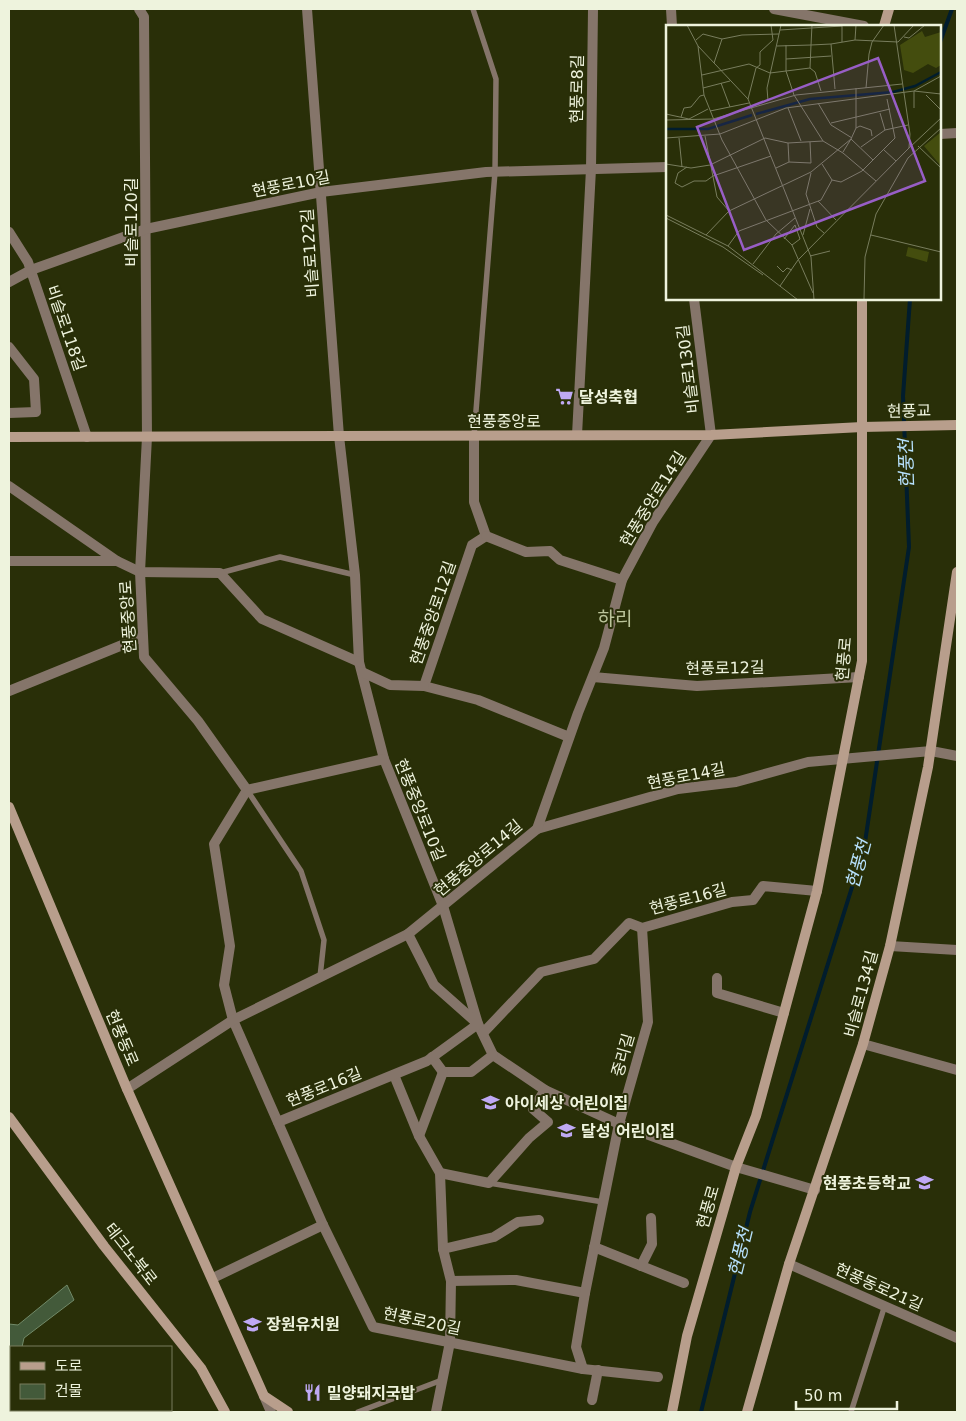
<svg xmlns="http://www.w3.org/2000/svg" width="966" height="1421" font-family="'DejaVu Sans','Noto Sans KR',sans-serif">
  <rect width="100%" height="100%" fill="#292f08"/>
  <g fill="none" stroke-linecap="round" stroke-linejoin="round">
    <g stroke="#011d2d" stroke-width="4">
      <path d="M940,42L952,9"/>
      <path d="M701,1412L750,1212L864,849L909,547L903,396L910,299"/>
    </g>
  </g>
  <path fill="#435a3a" stroke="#718a68" d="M67,1285L74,1300L24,1338L22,1347H9V1324L18,1325Z"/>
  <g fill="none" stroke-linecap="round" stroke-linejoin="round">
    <g stroke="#85756a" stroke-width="5.5">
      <path d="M473,9L496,79L495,172L474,436"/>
      <path d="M220,573L280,557L355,575"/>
      <path d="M247,790L301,871L324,940L320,977"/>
      <path d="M489,1183L603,1202"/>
      <path d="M358,1412L442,1380"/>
      <path d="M851,1412L885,1305"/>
    </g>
    <g stroke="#85756a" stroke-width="10">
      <path d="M139,9L144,17L147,437L140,572L144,657L198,721L247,790"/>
      <path d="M307,9L339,436L355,575L359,662L384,759L443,906L478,1024L493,1055L545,1090L619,1124L736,1167L815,1190"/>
      <path d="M671,9L672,26"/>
      <path d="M774,9L864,26"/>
      <path d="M940,134L957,133"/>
      <path d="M9,232L28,262L87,437"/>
      <path d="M9,282L31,270L146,229L321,192L486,172L667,167"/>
      <path d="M9,347L34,379L36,412L9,413"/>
      <path d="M577,435L591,169L593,9"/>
      <path d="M474,436V502L486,536L472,545L424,686L478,700L569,737"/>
      <path d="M9,486L117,561"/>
      <path d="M486,536L526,552L550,551L560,560L622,580"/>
      <path d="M9,561H117L140,572L220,573L262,619L359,662"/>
      <path d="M362,672L390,685L424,686"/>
      <path d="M593,677L697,686L859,677"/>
      <path d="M9,691L142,637"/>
      <path d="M384,759L247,790L214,844L230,946L224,985L233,1020L323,1225L373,1327L583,1369L658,1377"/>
      <path d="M537,829L678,789L736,782L808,762L931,751L957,756"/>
      <path d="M890,946L957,950"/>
      <path d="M717,978V993L784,1013"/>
      <path d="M483,1033L541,972L594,959L629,923L642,928L732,902L753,900L763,886L817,891"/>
      <path d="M863,1044L957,1070"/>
      <path d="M432,1057L443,1072H471L493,1055"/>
      <path d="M394,1075L419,1136L440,1173L443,1249L451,1281L450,1342L436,1412"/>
      <path d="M127,1089L233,1020L408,934L537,829L578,713L604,648L622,580L653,522L711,435L694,299"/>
      <path d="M278,1122L427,1061L478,1024L434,985L408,934"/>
      <path d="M419,1136L443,1072"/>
      <path d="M440,1173L489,1183L529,1138L548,1122L533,1109L545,1090"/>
      <path d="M594,1247L684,1283"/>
      <path d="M443,1249L494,1237L518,1222L539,1220"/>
      <path d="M789,1264L957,1338"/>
      <path d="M641,1266L652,1244L651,1218"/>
      <path d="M213,1278L323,1225"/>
      <path d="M451,1281L516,1280L585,1293"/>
      <path d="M583,1369L576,1347L585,1293L619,1124L648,1022L642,928"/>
      <path d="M264,1396L271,1412"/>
      <path d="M592,1400L598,1370"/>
    </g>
    <g stroke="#b89e8c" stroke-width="10">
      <path d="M884,26L889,9"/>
      <path d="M9,437L711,435L862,427L957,425"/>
      <path d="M9,807L127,1089L264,1396L288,1412"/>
      <path d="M9,1117L104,1246L201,1368L225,1412"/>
      <path d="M672,1412L687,1336L736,1167L756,1116L817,891L862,661V299"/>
      <path d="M747,1412L789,1264L863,1044L890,946L928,767L957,572"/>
    </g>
  </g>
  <defs>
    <symbol id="supermarket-bare" viewBox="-9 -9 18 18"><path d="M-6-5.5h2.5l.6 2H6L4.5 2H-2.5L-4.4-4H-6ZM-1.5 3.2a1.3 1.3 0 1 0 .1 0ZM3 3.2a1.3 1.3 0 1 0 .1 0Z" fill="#bfa9f4" stroke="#292f08" stroke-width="2.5" paint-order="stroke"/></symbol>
    <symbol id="school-bare" viewBox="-9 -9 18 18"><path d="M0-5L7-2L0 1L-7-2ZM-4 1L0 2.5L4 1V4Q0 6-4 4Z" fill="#bfa9f4" stroke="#292f08" stroke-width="2.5" paint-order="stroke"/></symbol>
    <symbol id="restaurant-bare" viewBox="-9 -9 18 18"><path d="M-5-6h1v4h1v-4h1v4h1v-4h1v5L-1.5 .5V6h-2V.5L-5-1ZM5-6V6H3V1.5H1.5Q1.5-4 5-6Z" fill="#bfa9f4" stroke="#292f08" stroke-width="2.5" paint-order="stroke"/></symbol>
  </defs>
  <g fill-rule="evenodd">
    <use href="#supermarket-bare" x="552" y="384" width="25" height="25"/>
    <use href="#school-bare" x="478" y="1090" width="25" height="25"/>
    <use href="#school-bare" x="554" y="1118" width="25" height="25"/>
    <use href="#school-bare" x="912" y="1170" width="25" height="25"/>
    <use href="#school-bare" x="240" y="1312" width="25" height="25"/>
    <use href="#restaurant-bare" x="300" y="1380" width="25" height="25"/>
  </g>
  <g text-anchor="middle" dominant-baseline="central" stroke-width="4" stroke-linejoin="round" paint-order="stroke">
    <g font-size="16" fill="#eef3dd" stroke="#292f08">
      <text transform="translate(577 89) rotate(-89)">현풍로8길</text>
      <text transform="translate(291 184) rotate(-11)">현풍로10길</text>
      <text transform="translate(131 222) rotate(-90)">비슬로120길</text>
      <text transform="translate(310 253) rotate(-94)">비슬로122길</text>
      <text transform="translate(66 328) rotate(71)">비슬로118길</text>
      <text transform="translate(688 369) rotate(-97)">비슬로130길</text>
      <text transform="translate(909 411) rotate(-1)">현풍교</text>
      <text x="504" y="421">현풍중앙로</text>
      <text transform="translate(653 499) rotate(-58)">현풍중앙로14길</text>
      <text transform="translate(433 613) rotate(-71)">현풍중앙로12길</text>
      <text transform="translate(128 617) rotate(-94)">현풍중앙로</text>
      <text transform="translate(844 659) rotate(-85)">현풍로</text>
      <text transform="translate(725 668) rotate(-1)">현풍로12길</text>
      <text transform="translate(686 776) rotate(-11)">현풍로14길</text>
      <text transform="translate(420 810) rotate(68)">현풍중앙로10길</text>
      <text transform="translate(478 858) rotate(-40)">현풍중앙로14길</text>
      <text transform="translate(688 899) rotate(-15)">현풍로16길</text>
      <text transform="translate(861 994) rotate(-75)">비슬로134길</text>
      <text transform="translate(122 1038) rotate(67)">현풍동로</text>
      <text transform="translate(623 1055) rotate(-74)">중리길</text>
      <text transform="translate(324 1087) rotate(-22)">현풍로16길</text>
      <text transform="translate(708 1207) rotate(-74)">현풍로</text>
      <text transform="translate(131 1254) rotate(52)">테크노북로</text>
      <text transform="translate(879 1287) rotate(24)">현풍동로21길</text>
      <text transform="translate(422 1321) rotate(12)">현풍로20길</text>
    </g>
    <g font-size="16" font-weight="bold" fill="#eef3dd" stroke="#292f08" text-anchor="start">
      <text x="579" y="397">달성축협</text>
      <text x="505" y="1103">아이세상 어린이집</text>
      <text x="581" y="1131">달성 어린이집</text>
      <text x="911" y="1183" text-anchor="end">현풍초등학교</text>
      <text x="266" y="1324">장원유치원</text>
      <text x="327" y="1393">밀양돼지국밥</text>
    </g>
    <g font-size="18" font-style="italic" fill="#b7e1fd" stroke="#292f08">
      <text transform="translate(906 464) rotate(-92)">현풍천</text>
      <text transform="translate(858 864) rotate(-75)">현풍천</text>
      <text transform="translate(740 1252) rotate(-76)">현풍천</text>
    </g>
    <g font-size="19" fill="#bbc49a" stroke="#292f08">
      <text x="615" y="618">하리</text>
    </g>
  </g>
  <g transform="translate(666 25)">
    <rect width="275" height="275" fill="#292f08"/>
    <path d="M256,6L259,12L275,7V40L270,43L262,39L247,48L238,45L234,20ZM275,107V141L258,121ZM242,222L263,227L261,237L240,231Z" fill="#444d0e"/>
    <path fill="none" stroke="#011d2d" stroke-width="2.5" d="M90,89L144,74L227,67L249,61L275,47M0,104H42L86,90"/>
    <path fill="none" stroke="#787d5d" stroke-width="1" d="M21,0L32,21L82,74L145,232L148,275M146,0L145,20L165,19M114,5L176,1M238,12L243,13L259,0M30,15L37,9L56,14M189,15L190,0M176,17V0M120,20V46L128,70L157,116M32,21L38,70L56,115L100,195L126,220L147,268M111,21L145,20L144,43L149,47L155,66M120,34L165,31M48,38L56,14L76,10L113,9M36,50L83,39L104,48L144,43M55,58L64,82M37,63L64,56M200,63L203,29L206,17L218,0M169,64L165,19L189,15L232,17L248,0M248,66L275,69M248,66V83M260,70L275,85M82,74L90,43L94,40V27L107,15L105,0M102,76L101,63L115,0M152,78L165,100L186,113M122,83L135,116M44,86L83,78M214,88L219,105M0,89L23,94L42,84M15,92L18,83L25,82L34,71L38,70M0,95L47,94L130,70L236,59M165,98L224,84M190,103L194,101L205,105L206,111M39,111L51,172L63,186M0,113L54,109L120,83L248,66L275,51M13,113L16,142M122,118L123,137M252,121L275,143M195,122L219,105L242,100M243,123L275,93M218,125L230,136M177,127L185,114L207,135M0,139L25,143L44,140L99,113L122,118L157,116L177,128L210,156M156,139L166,155L175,157L196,146L229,113L221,74M110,143L123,137L145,138L144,117M145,148L140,169L151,202L158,208M9,158L16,162L28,156H40L47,151L105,131M9,158L12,148L21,142M152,176L170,195M0,190L62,221L132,275M0,193L57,222L97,250M40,210L63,186L145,147L185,114L190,103V63M137,210L144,184M205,210L275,227M118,214L129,200L134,214L126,220M62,221L73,206L155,175L166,155M144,231L164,226M87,239L110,209L129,193M111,241L117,247L121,243L126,245M114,261L132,235L243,123L244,109L228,0M198,274L199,232L210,189L242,133L275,103"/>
    <path fill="#985ec6" fill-opacity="0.15" stroke="#985ec6" stroke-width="2.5" d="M212,33L259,156L78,225L31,102Z"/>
    <rect width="275" height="275" fill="none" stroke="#eef3dd" stroke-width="2.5"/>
  </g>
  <rect width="966" height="1421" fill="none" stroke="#eef3dd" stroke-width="20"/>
  <rect x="10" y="1346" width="162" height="65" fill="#292f08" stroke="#787d5d"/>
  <rect x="20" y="1362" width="25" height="8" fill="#b89e8c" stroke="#787d5d"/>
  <text x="55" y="1371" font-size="15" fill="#eef3dd">도로</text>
  <rect x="20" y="1384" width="25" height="15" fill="#435a3a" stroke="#787d5d"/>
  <text x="55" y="1396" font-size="15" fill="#eef3dd">건물</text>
  <path d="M796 1401v8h101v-8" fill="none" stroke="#eef3dd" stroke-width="2.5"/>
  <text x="804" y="1401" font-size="15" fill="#eef3dd" stroke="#292f08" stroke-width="4" paint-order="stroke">50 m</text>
</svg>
